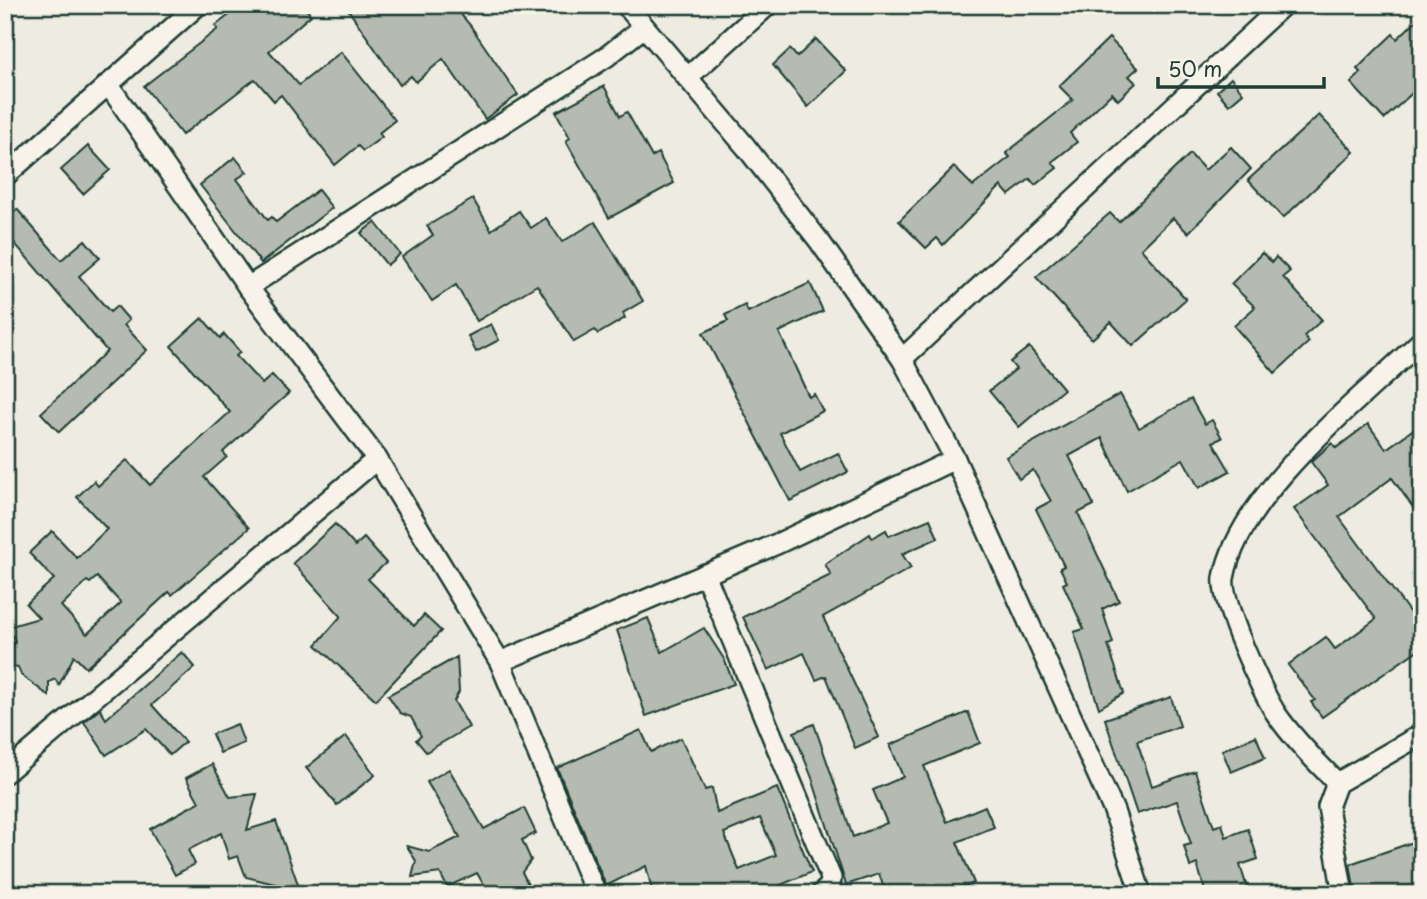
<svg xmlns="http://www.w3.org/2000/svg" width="1427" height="899" font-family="'Playpen Sans',sans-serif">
  <rect width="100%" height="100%" fill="#eeece1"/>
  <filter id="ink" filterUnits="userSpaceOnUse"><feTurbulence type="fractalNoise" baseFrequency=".0143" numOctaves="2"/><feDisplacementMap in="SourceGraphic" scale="14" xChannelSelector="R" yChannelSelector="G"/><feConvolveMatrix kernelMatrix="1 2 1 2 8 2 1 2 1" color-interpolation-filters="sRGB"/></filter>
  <g filter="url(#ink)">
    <g fill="#b5bbb0" stroke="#1f3d34" stroke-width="2" fill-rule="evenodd">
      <path d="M242,5H303L311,15L269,51L299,85L341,52L395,120L379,133L382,137L363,151L358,146L335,165L281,95L274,101L255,79L182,135L144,86L218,29L215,26Z"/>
      <path d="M345,5H453L470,25L518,95L485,119L443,59L416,82L411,76L400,85Z"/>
      <path d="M1422,15V84L1384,119L1351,83L1361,73L1357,69L1375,51L1393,34L1397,39Z"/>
      <path d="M1109,38L1138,68L1129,76L1136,83L1118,100L1112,93L1070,133L1077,142L1052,162L1057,168L1035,185L1030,179L1009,195L1001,186L943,245L937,238L926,248L899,221L954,167L973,186L1010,157L1006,153L1073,100L1059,86Z"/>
      <path d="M816,39L846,71L808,107L773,65L790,49L797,57Z"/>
      <path d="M1231,78L1243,93L1229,105L1217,91Z"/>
      <path d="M604,86L620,116L627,112L652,157L658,153L674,183L609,218L566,141L570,138L556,112Z"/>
      <path d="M1319,115L1354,152L1283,218L1248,180Z"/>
      <path d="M88,146L110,170L83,194L61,170Z"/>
      <path d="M1231,147L1251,169L1188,233L1173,218L1141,249L1186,299L1133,346L1111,322L1092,339L1036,277L1110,213L1119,222L1190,154L1205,170Z"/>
      <path d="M235,157L247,172L237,179L268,220L272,217L276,222L318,190L332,208L261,263L200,185Z"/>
      <path d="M473,199L491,230L519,211L531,228L546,218L562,242L595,222L643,301L623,313L625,318L598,334L595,330L574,342L537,285L477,321L456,285L432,301L402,257L433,235L427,226Z"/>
      <path d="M17,209L61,260L85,240L100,258L79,276L110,312L117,306L129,320L124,325L147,350L59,432L41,413L107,351L5,232V220Z"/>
      <path d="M375,222L400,254L387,265L361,233Z"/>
      <path d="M1262,253L1272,262L1276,257L1290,271L1283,277L1322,320L1304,336L1309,342L1275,373L1234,326L1255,307L1231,284Z"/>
      <path d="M810,283L823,311L779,332L809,397L814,394L823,411L780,433L800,472L838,453L848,472L790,501L703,333L728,321L725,315L745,305L748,312Z"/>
      <path d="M202,318L220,338L224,334L240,352L236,356L262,384L272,375L289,393L223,452L227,457L204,477L249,528L172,595L169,592L86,668L74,656L59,685L55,679L49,682V696L21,675L18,667L5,665L15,641L7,627L39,618L26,604L54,579L29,553L52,531L77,558L107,529L77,497L94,481L98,486L127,460L150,485L230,412L171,346ZM97,577L121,603L87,634L61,606L87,581L90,583Z"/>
      <path d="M491,324L499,340L476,352L468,336Z"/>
      <path d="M1029,347L1064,389L1019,427L989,391L1016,369L1010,362Z"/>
      <path d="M1120,394L1139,428L1191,399L1205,424L1212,420L1222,438L1213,442L1230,471L1199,488L1183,459L1127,491L1102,438L1069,456L1094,505L1078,513L1119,601L1102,609L1113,643L1108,645L1124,693L1099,708L1074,632L1084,629L1063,584L1067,582L1060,568L1064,566L1036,509L1051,501L1033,470L1019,479L1006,457Z"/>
      <path d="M1422,423V520L1392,478L1339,517L1422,629V647L1322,717L1311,702L1315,700L1288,665L1326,637L1335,649L1376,619L1294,509L1328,485L1311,462L1332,443L1336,448L1368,424L1386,449Z"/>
      <path d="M930,519L938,538L902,554L911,568L823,617L879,737L855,748L826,676L816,680L804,653L768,670L743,617L831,575L825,564L870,534L872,538L886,530L889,536Z"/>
      <path d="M335,524L355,546L364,538L386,563L368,579L414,626L424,615L441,631L376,700L316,645L341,616L293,563Z"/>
      <path d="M648,618L662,652L704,628L724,659L734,684L646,716L617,630Z"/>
      <path d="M182,652L195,667L152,705L185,742L170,755L146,729L106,755L84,722L100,709L106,719Z"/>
      <path d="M457,657L459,692L454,701L469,727L426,752L416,740L421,736L411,717L400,713L388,695Z"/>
      <path d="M1171,697L1180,726L1137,741L1152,786L1195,771L1214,827L1222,824L1226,837L1248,829L1258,859L1240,865L1249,894H1206L1197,864L1190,867L1184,846L1191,844L1177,801L1137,814L1105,719Z"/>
      <path d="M968,712L980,743L924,766L947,822L985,806L994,827L957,842L974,883L962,888L964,894H886L879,874L846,885L812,778L794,732L814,724L853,837L887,823L873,790L903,777L890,745Z"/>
      <path d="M237,724L244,743L220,753L212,734Z"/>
      <path d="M641,730L651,752L681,738L705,790L712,788L717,813L777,788L812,872L759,894H653L646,866L606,886L557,768ZM760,818L776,855L739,870L724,833Z"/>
      <path d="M346,736L375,775L337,805L306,768Z"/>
      <path d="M1256,736L1265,758L1231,772L1222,750Z"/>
      <path d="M212,764L230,797L257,794L247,830L276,821L300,890L246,877L238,856L229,859L221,833L188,850L195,864L175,875L150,829L199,802L186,778Z"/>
      <path d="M449,769L484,829L524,808L536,833L522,840L531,860L522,872L533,894H489L477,873L447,887L440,873L412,877L416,861L407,846L429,852L460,837L427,782Z"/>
      <path d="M1422,839V894H1355L1350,864Z"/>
    </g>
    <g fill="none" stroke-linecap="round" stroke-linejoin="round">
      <defs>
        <g id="street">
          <path d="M626,5L746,147L820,242L902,359L955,459L1114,811L1141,894"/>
          <path d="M687,78L768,5"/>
          <path d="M108,84L248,287L377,459L500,662L596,894"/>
          <path d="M5,176L198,5"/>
          <path d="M248,287L606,57L644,27"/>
          <path d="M902,359L1283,5"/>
          <path d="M705,574L831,878L830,886L821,894"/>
          <path d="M500,662L779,543L955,459"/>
          <path d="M5,773L377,459"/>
          <path d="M1337,783C1317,762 1294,740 1277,715C1263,695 1220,600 1224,578C1239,493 1360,400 1422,340"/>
          <path d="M1343,894L1328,807L1337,783L1422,734"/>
        </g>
      </defs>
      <use href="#street" stroke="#1f3d34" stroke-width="24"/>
      <use href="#street" stroke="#f7f3e8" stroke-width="19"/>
    </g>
  </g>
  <rect width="1427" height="899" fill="none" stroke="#f7f3e8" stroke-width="28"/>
  <rect x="14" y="14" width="1399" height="871" fill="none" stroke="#1f3d34" stroke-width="2.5" filter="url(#ink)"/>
  <path d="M1158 77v10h166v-10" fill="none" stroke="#1f3d34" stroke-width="3.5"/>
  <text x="1168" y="77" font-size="21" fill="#1f3d34" stroke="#f7f3e8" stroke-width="5" paint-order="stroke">50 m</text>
</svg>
